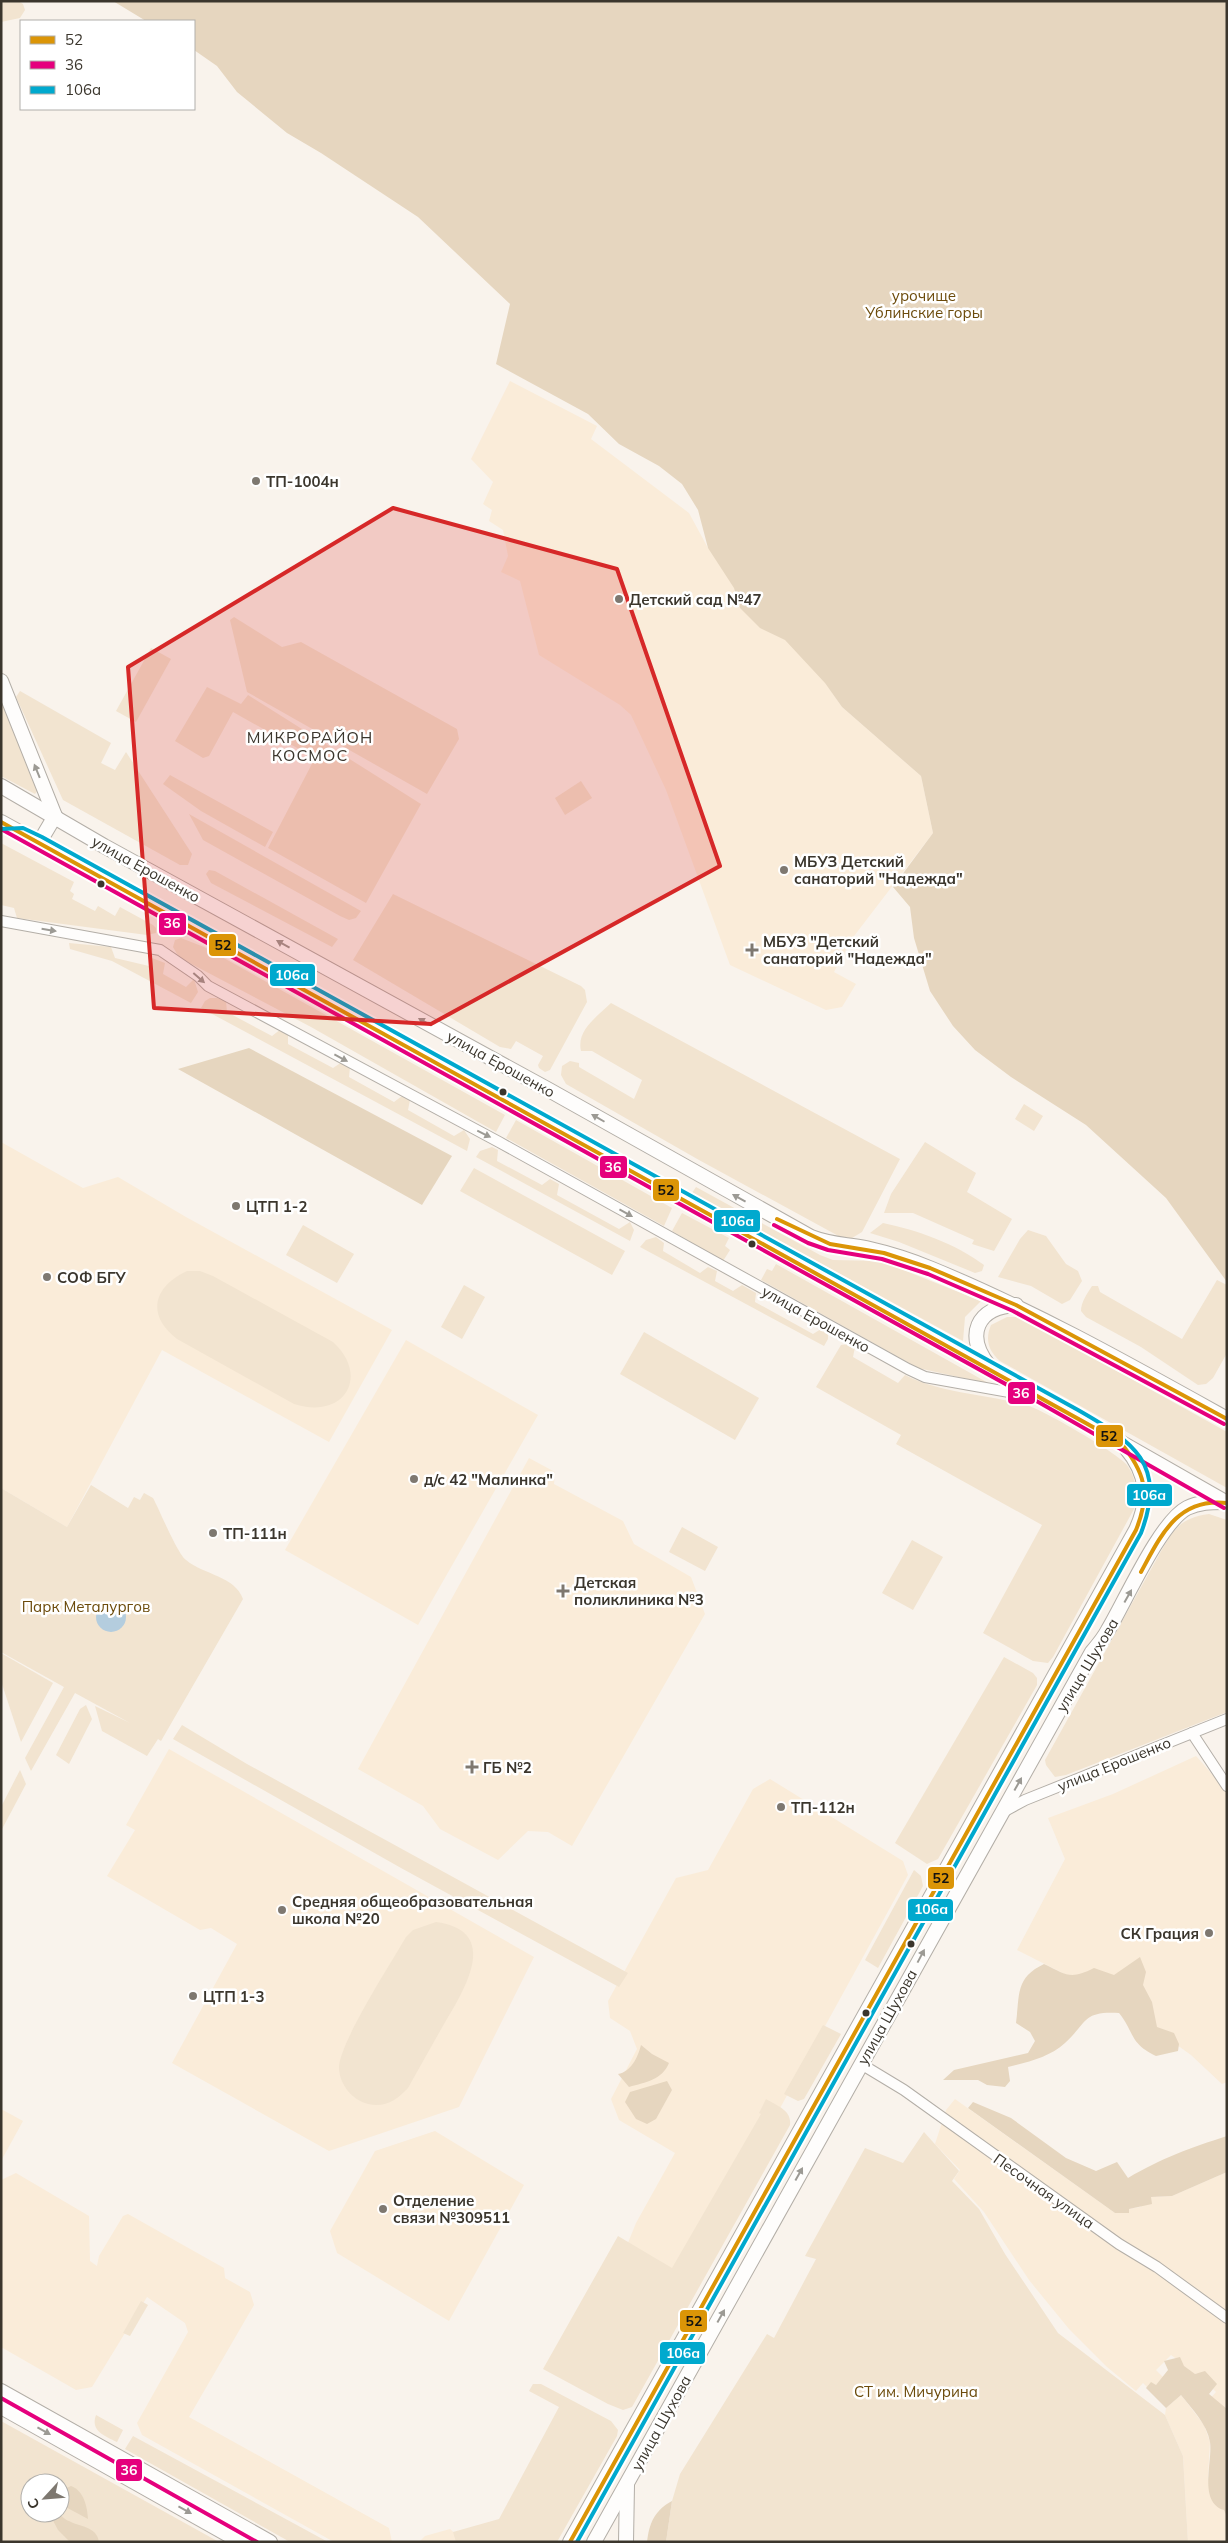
<svg xmlns="http://www.w3.org/2000/svg" width="1228" height="2543" font-family="Mulish,sans-serif">
  <rect width="100%" height="100%" fill="#f9f3ec"/>
  <g fill="#faecd9">
    <path d="M510,381L597,426L591,439L689,513L708,548L745,567L842,707L921,776L933,833L851,940L834,972L856,984L842,1007L826,1010L730,965L666,790L631,715L620,705L539,655L520,581L501,572L508,556L503,530L489,521L492,510L483,504L493,482L471,459Z"/>
    <path d="M1,1142L83,1188L118,1177L186,1217L392,1330L329,1442L162,1350L67,1527L1,1488Z"/>
    <path d="M406,1340L538,1415L418,1625L285,1550Z"/>
    <path d="M529,1458L555,1472L554,1484L623,1521L634,1544L691,1577L705,1614L572,1846L548,1832L528,1831L498,1860L440,1829L423,1806L358,1769Z"/>
    <path d="M169,1749L534,1957L459,2107L329,2151L172,2063L237,1944L211,1928L200,1930L107,1876L135,1830L126,1825Z"/>
    <path d="M1196,1756L1227,1791V2082L1222,2084L1191,2055L1110,1997L1017,1950L1065,1859L1048,1818L1113,1794Z"/>
    <path d="M770,1779L903,1861L908,1875L684,2283L623,2255L636,2223L675,2153L619,2120L611,2099L637,2049L630,2031L610,2018L608,2001L676,1878L708,1870L753,1789Z"/>
    <path d="M955,2099L1115,2213H1129L1128,2209L1140,2207L1151,2197L1172,2196L1227,2172V2416L1207,2402L1216,2392L1197,2373L1190,2380L1178,2360L1171,2355L1156,2370L1163,2377L1151,2391L1143,2383L1136,2391L1107,2367L1069,2329L1029,2280L984,2212L954,2179L960,2170L935,2144L946,2110Z"/>
    <path d="M1,2109L23,2121L1,2161Z"/>
    <path d="M435,2131L524,2185L449,2321L337,2253L330,2231L375,2151Z"/>
    <path d="M16,2173L89,2216L90,2261L97,2266L99,2256L123,2216L128,2214L224,2268L225,2278L250,2292L254,2305L189,2417L389,2528L392,2542H334L142,2435L137,2423L188,2332L185,2323L147,2297L92,2387L76,2390L1,2347V2180Z"/>
    <path d="M1181,2395L1204,2425L1210,2442L1208,2477L1227,2517V2542H1188L1183,2456L1165,2415L1166,2408Z"/>
    <path d="M450,2529L464,2542H419L425,2536Z"/>
  </g>
  <g fill="#f2e4d0" fill-rule="evenodd">
    <path d="M1,1H18L23,4L25,10L20,18L1,22Z"/>
    <path d="M234,617L282,647L301,642L457,729L459,739L427,794L247,692L230,620Z"/>
    <path d="M151,648L171,659L136,722L116,711Z"/>
    <path d="M207,687L241,704L248,695L421,804L366,903L268,848L315,758L233,712L209,756L203,758L175,741Z"/>
    <path d="M20,691L111,743L101,763L115,770L126,752L192,854L188,865H180L63,800L16,697Z"/>
    <path d="M1,699L39,789L35,794L1,776Z"/>
    <path d="M170,775L273,832L265,847L201,811L163,784Z"/>
    <path d="M581,781L592,798L565,815L555,798Z"/>
    <path d="M189,814L361,911L356,918L349,920L340,916L203,840Z"/>
    <path d="M1,843L74,882L70,891L74,894L72,899L95,911L98,906L115,916L120,907L153,925L156,928V933L147,935L17,918L14,908L1,905Z"/>
    <path d="M209,870L215,871L338,939L332,947L211,883L206,874Z"/>
    <path d="M393,894L581,986L585,990L587,1002L550,1070L545,1072L539,1068L538,1065L543,1056L516,1041L511,1049L500,1047L353,960Z"/>
    <path d="M181,938L204,947L505,1115L496,1132L311,1027L182,959L177,954L173,947L175,940Z"/>
    <path d="M69,943L111,947L115,958L149,966L152,958L165,963L163,974L186,987L194,979L198,992L191,1003L112,961L70,949Z"/>
    <path d="M210,998H217L226,1001L227,1012L272,1036L281,1029L288,1034V1044L333,1068L342,1062L350,1067L349,1077L394,1102L402,1096L410,1100L408,1110L454,1136L464,1130L470,1139L467,1151L201,1008L205,1001Z"/>
    <path d="M611,1003L900,1159L862,1232L852,1238L844,1239L699,1160L566,1084L561,1075L562,1066L570,1061L579,1063V1067L634,1099L642,1080L592,1051H581C576,1030 598,1016 611,1003Z"/>
    <path d="M1024,1104L1043,1116L1034,1131L1015,1119Z"/>
    <path d="M516,1120L672,1208L664,1226L506,1138Z"/>
    <path d="M925,1142L976,1173L967,1192L1012,1219L994,1251L972,1244L974,1240L913,1213H884L891,1194Z"/>
    <path d="M492,1147L498,1150L497,1161L542,1185L550,1179L559,1184L557,1195L619,1229L630,1222L634,1230L630,1241L476,1157L480,1151Z"/>
    <path d="M474,1168L625,1251L612,1275L460,1191Z"/>
    <path d="M696,1187L820,1255L833,1260L881,1261L981,1301L965,1317L963,1341L692,1193Z"/>
    <path d="M682,1213L729,1238L725,1246L730,1250L723,1261L672,1231Z"/>
    <path d="M883,1223C917,1230 956,1244 984,1265L982,1271L975,1273L899,1242L870,1233Z"/>
    <path d="M303,1225L354,1254L337,1283L286,1255Z"/>
    <path d="M1028,1230L1046,1236L1066,1264L1078,1271L1082,1281L1070,1300L1062,1304L1031,1286L998,1277L1020,1239Z"/>
    <path d="M656,1237L664,1243L663,1251L700,1273L708,1267L717,1271L715,1281L733,1291L742,1285L756,1293L755,1302L813,1334L821,1329L828,1333V1339L824,1346L640,1247L646,1240Z"/>
    <path d="M776,1264L990,1384L918,1368L761,1280L767,1269L772,1271Z"/>
    <path d="M187,1271H200L213,1276L333,1342C371,1377 343,1420 294,1404L177,1339C146,1315 153,1287 187,1271Z"/>
    <path d="M1217,1280L1227,1285V1353L1213,1378L1206,1384L1198,1385L1141,1347L1086,1317L1081,1311C1081,1302 1087,1294 1092,1286H1098L1100,1292L1182,1339Z"/>
    <path d="M464,1285L485,1297L462,1339L441,1327Z"/>
    <path d="M1007,1317H1020L1227,1432V1488L1000,1361C988,1351 985,1339 991,1325Z"/>
    <path d="M644,1332L759,1398L735,1440L620,1374Z"/>
    <path d="M849,1344L855,1347L853,1357L898,1383L905,1375C943,1394 986,1394 1026,1405C1042,1409 1119,1454 1127,1465C1137,1479 1137,1493 1134,1509L1053,1657L1048,1663L1033,1661L983,1633L1042,1525L896,1444L901,1435L816,1387L841,1345Z"/>
    <path d="M91,1485L128,1508L134,1497L140,1500L144,1493L153,1498C160,1511 177,1553 186,1560C204,1575 235,1576 243,1599L161,1741L158,1739L147,1756L102,1731L95,1706L130,1723L75,1693L31,1771L25,1758L64,1687L1,1652V1488L67,1527Z"/>
    <path d="M1209,1514L1227,1520V1712L1066,1775L1055,1777L1046,1765L1045,1760L1160,1553C1174,1529 1180,1518 1209,1514Z"/>
    <path d="M682,1527L718,1547L705,1571L669,1552Z"/>
    <path d="M912,1540L943,1557L913,1610L882,1593Z"/>
    <path d="M1,1653L53,1683L21,1742L1,1681Z"/>
    <path d="M1004,1657L1033,1673L1037,1678V1685L938,1859L927,1864L895,1843Z"/>
    <path d="M86,1705L92,1719L69,1764L56,1755L80,1709Z"/>
    <path d="M182,1725L247,1764L628,1973L619,1987L401,1868L173,1739Z"/>
    <path d="M20,1770L26,1784L1,1831V1807Z"/>
    <path d="M914,1870L921,1876L923,1886L878,1968L865,1960Z"/>
    <path d="M436,1922C502,1931 464,1990 444,2024C432,2045 420,2067 408,2088C397,2100 385,2108 368,2104C352,2100 339,2084 339,2067C340,2042 391,1963 406,1937L413,1930Z"/>
    <path d="M823,2025L841,2034L804,2099L798,2101L784,2094Z"/>
    <path d="M766,2099C777,2106 792,2110 790,2125L632,2407L623,2410L608,2404L543,2369L618,2236L672,2268L761,2114L759,2113Z"/>
    <path d="M924,2132L959,2171L952,2181L979,2209L1005,2254L1058,2333L1165,2415L1183,2456L1188,2542H666L672,2501L680,2474L767,2334L774,2338L816,2259L805,2256L865,2148L903,2163Z"/>
    <path d="M141,2301L148,2305L130,2336L123,2333Z"/>
    <path d="M533,2384H541L611,2421L618,2430L617,2436L557,2542H456L453,2532L499,2519L559,2407L529,2391Z"/>
    <path d="M96,2415L123,2430L117,2442C105,2436 90,2431 96,2415Z"/>
    <path d="M1,2421L219,2542H1ZM30,2483H60V2513H30Z"/>
    <path d="M133,2436L328,2542H290L125,2449Z"/>
  </g>
  <g fill="#e6d6bf">
    <path d="M113,1H1227V1282L1166,1198L1086,1125L1011,1077L975,1050L953,1026L930,991L914,938L910,907L893,887L933,833L921,776L842,707L825,683L785,640L760,628L740,608L734,588L708,548L698,510L682,484L659,466L619,444L588,414L496,364L510,304L418,217L321,153L287,133L237,92L217,66L194,50V21H146Z"/>
    <path d="M249,1048L452,1156L422,1205L178,1069Z"/>
    <path d="M1140,1957L1146,1972L1143,1985L1152,2002L1157,2027L1174,2033L1179,2044L1178,2051L1156,2056C1129,2043 1135,2033 1119,2013C1082,2011 1088,2022 1065,2043C1050,2057 1028,2062 1008,2067L1010,2081L1005,2087L987,2085L978,2080H943L954,2070L1028,2053L1035,2041L1030,2032L1016,2023C1020,1994 1015,1978 1044,1964C1067,1975 1070,1980 1094,1968L1114,1975Z"/>
    <path d="M641,2045L652,2054L669,2063C662,2080 646,2082 629,2087L618,2074C631,2072 638,2057 641,2045Z"/>
    <path d="M667,2081L672,2090L656,2119L647,2124L636,2119L625,2102L630,2092Z"/>
    <path d="M973,2102L1011,2118L1066,2158L1096,2171L1117,2162L1128,2178C1162,2158 1190,2148 1227,2136V2172L1172,2196L1151,2197L1152,2204L1129,2209V2213H1115L968,2108Z"/>
    <path d="M1180,2357L1184,2366L1195,2374L1205,2371L1217,2384L1209,2394L1227,2409V2517L1224,2510C1198,2502 1213,2461 1210,2442C1207,2424 1192,2409 1181,2395L1166,2408L1146,2388L1151,2382L1156,2385L1168,2370L1164,2361Z"/>
    <path d="M71,2486C84,2491 87,2506 88,2519L60,2504V2491Z"/>
    <path d="M672,2501L666,2542H647C649,2523 655,2510 672,2501Z"/>
    <path d="M49,2513H58C62,2516 65,2520 69,2521C79,2527 97,2526 99,2542H70L58,2530Z"/>
  </g>
  <circle fill="#b4cdde" cx="111" cy="1617" r="15"/>
  <g fill="none" stroke-linecap="round" stroke-linejoin="round">
    <defs>
      <g id="street">
        <path d="M1,921L160,950L198,976L208,986L499,1142L908,1369L925,1377L1036,1397"/>
        <path d="M1192,1733L1227,1786"/>
        <path d="M1003,1812L1025,1800L1227,1719"/>
        <path d="M861,2064L904,2090L1119,2244L1157,2267L1227,2318"/>
      </g>
      <g id="secondary">
        <path d="M1,681L55,816"/>
        <path d="M1,786L104,846L549,1090L811,1237C831,1245 846,1244 866,1248C888,1253 911,1260 932,1269C1034,1311 1130,1365 1227,1419"/>
        <path d="M1,822L1043,1398L1227,1503"/>
        <path d="M39,843L55,816"/>
        <path d="M989,1366C965,1336 976,1307 1016,1305"/>
        <path d="M1,2391L270,2542"/>
        <path d="M1,2407L241,2542"/>
        <path d="M570,2542L1136,1530C1150,1500 1148,1474 1126,1448"/>
        <path d="M594,2542L1092,1652C1098,1645 1104,1638 1108,1630C1125,1602 1160,1522 1187,1508C1199,1502 1211,1502 1224,1502"/>
        <path d="M626,2542L627,2485"/>
      </g>
    </defs>
    <use href="#street" stroke="#b3aea7" stroke-width="12"/>
    <use href="#secondary" stroke="#b3aea7" stroke-width="16"/>
    <use href="#street" stroke="#fefdfc" stroke-width="10"/>
    <use href="#secondary" stroke="#fefdfc" stroke-width="14"/>
    <defs>
      <g id="bus-1">
        <path d="M1,822L1120,1442C1145,1472 1151,1493 1136,1530L570,2542"/>
        <path d="M777,1219L830,1244L884,1253L930,1268L1016,1305L1227,1419"/>
        <path d="M1141,1572C1161,1535 1178,1497 1227,1503"/>
      </g>
      <g id="bus-2">
        <path d="M1,829L1040,1403L1224,1508"/>
        <path d="M774,1225L808,1243L828,1250L882,1259L928,1274L1013,1311L1224,1424"/>
        <path d="M1,2398L257,2542"/>
      </g>
      <path id="bus-3" d="M1,829L23,828L42,837L1078,1410C1134,1442 1167,1464 1141,1533L577,2542"/>
    </defs>
    <use href="#bus-1" stroke="#fff" stroke-width="8"/>
    <use href="#bus-2" stroke="#fff" stroke-width="8"/>
    <use href="#bus-3" stroke="#fff" stroke-width="8"/>
    <use href="#bus-1" stroke="#db9507" stroke-width="4"/>
    <use href="#bus-2" stroke="#e5007d" stroke-width="4"/>
    <use href="#bus-3" stroke="#00a9ce" stroke-width="4"/>
  </g>
  <defs><path id="oneway-solid" d="M-6-.8H1V-3.2L6.5 0L1 3.2V.8H-6Z" transform="scale(1.25)"/></defs>
  <g fill="#9c9a94">
    <use href="#oneway-solid" transform="translate(37 771) rotate(-112)"/>
    <use href="#oneway-solid" transform="translate(49 930) rotate(9)"/>
    <use href="#oneway-solid" transform="translate(283 944) rotate(-151)"/>
    <use href="#oneway-solid" transform="translate(199 978) rotate(41)"/>
    <use href="#oneway-solid" transform="translate(425 1022) rotate(-151)"/>
    <use href="#oneway-solid" transform="translate(341 1058) rotate(28)"/>
    <use href="#oneway-solid" transform="translate(598 1118) rotate(-150)"/>
    <use href="#oneway-solid" transform="translate(484 1134) rotate(26)"/>
    <use href="#oneway-solid" transform="translate(739 1198) rotate(-151)"/>
    <use href="#oneway-solid" transform="translate(626 1213) rotate(29)"/>
    <use href="#oneway-solid" transform="translate(1128 1596) rotate(-61)"/>
    <use href="#oneway-solid" transform="translate(1018 1784) rotate(-61)"/>
    <use href="#oneway-solid" transform="translate(921 1956) rotate(-62)"/>
    <use href="#oneway-solid" transform="translate(799 2174) rotate(-61)"/>
    <use href="#oneway-solid" transform="translate(721 2316) rotate(-61)"/>
    <use href="#oneway-solid" transform="translate(44 2431) rotate(29)"/>
    <use href="#oneway-solid" transform="translate(185 2510) rotate(29)"/>
  </g>
  <path fill="#d62828" fill-opacity="0.2" stroke="#d62828" stroke-width="4" stroke-linejoin="round" d="M393,508L617,569L720,866L431,1024L154,1008L128,667Z"/>
  <g fill="#7e7870" stroke="#fff" stroke-width="2">
    <circle cx="256" cy="481" r="5"/>
    <circle cx="619" cy="599" r="5"/>
    <circle cx="784" cy="870" r="5"/>
    <path d="M749.5 942.5h5v5h5v5h-5v5h-5v-5h-5v-5h5z"/>
    <circle cx="236" cy="1206" r="5"/>
    <circle cx="47" cy="1277" r="5"/>
    <circle cx="414" cy="1479" r="5"/>
    <circle cx="213" cy="1533" r="5"/>
    <path d="M560.5 1583.5h5v5h5v5h-5v5h-5v-5h-5v-5h5z"/>
    <path d="M469.5 1759.5h5v5h5v5h-5v5h-5v-5h-5v-5h5z"/>
    <circle cx="781" cy="1807" r="5"/>
    <circle cx="282" cy="1910" r="5"/>
    <circle cx="1209" cy="1933" r="5"/>
    <circle cx="193" cy="1996" r="5"/>
    <circle cx="383" cy="2209" r="5"/>
  </g>
  <g fill="#3b362d" stroke="#fff" stroke-width="2">
    <circle cx="101" cy="884" r="4.5"/>
    <circle cx="503" cy="1092" r="4.5"/>
    <circle cx="752" cy="1244" r="4.5"/>
    <circle cx="911" cy="1944" r="4.5"/>
    <circle cx="866" cy="2013" r="4.5"/>
  </g>
  <g text-anchor="middle" dominant-baseline="central" stroke-width="5" stroke-linejoin="round" paint-order="stroke">
    <g font-size="15" fill="#6c4b0b" stroke="#fff">
      <text x="924" y="295">урочище<tspan x="924" dy="17">Ублинские горы</tspan></text>
      <text x="86" y="1606">Парк Металургов</text>
      <text x="916" y="2391">СТ им. Мичурина</text>
    </g>
    <g font-size="15" font-weight="bold" fill="#3b362d" stroke="#fff" text-anchor="start">
      <text x="266" y="481">ТП-1004н</text>
      <text x="629" y="599">Детский сад №47</text>
      <text x="794" y="861">МБУЗ Детский<tspan x="794" dy="17">санаторий "Надежда"</tspan></text>
      <text x="763" y="941">МБУЗ "Детский<tspan x="763" dy="17">санаторий "Надежда"</tspan></text>
      <text x="246" y="1206">ЦТП 1-2</text>
      <text x="57" y="1277">СОФ БГУ</text>
      <text x="424" y="1479">д/с 42 "Малинка"</text>
      <text x="223" y="1533">ТП-111н</text>
      <text x="574" y="1582">Детская<tspan x="574" dy="17">поликлиника №3</tspan></text>
      <text x="483" y="1767">ГБ №2</text>
      <text x="791" y="1807">ТП-112н</text>
      <text x="292" y="1901">Средняя общеобразовательная<tspan x="292" dy="17">школа №20</tspan></text>
      <text x="1199" y="1933" text-anchor="end">СК Грация</text>
      <text x="203" y="1996">ЦТП 1-3</text>
      <text x="393" y="2200">Отделение<tspan x="393" dy="17">связи №309511</tspan></text>
    </g>
    <g font-size="15" fill="#3b362d" stroke="#fff">
      <text transform="translate(146 869) rotate(29)">улица Ерошенко</text>
      <text transform="translate(501 1064) rotate(29)">улица Ерошенко</text>
      <text transform="translate(816 1319) rotate(29)">улица Ерошенко</text>
      <text transform="translate(1087 1665) rotate(-59)">улица Шухова</text>
      <text transform="translate(1114 1764) rotate(-22)">улица Ерошенко</text>
      <text transform="translate(887 2017) rotate(-61)">улица Шухова</text>
      <text transform="translate(1044 2191) rotate(35)">Песочная улица</text>
      <text transform="translate(661 2423) rotate(-61)">улица Шухова</text>
    </g>
    <g font-size="16" letter-spacing="1" fill="#3b362d" stroke="#fff">
      <text x="310" y="737">МИКРОРАЙОН<tspan x="310" dy="18">КОСМОС</tspan></text>
    </g>
  </g>
  <g stroke="#fff" stroke-width="2">
    <rect x="158" y="912" width="29" height="24" rx="5" fill="#e5007d"/>
    <rect x="208" y="933" width="29" height="24" rx="5" fill="#db9507"/>
    <rect x="269" y="963" width="47" height="24" rx="5" fill="#00a9ce"/>
    <rect x="599" y="1155" width="29" height="24" rx="5" fill="#e5007d"/>
    <rect x="652" y="1178" width="28" height="24" rx="5" fill="#db9507"/>
    <rect x="713" y="1209" width="48" height="24" rx="5" fill="#00a9ce"/>
    <rect x="1007" y="1381" width="29" height="24" rx="5" fill="#e5007d"/>
    <rect x="1095" y="1424" width="29" height="24" rx="5" fill="#db9507"/>
    <rect x="1126" y="1483" width="47" height="24" rx="5" fill="#00a9ce"/>
    <rect x="927" y="1866" width="28" height="24" rx="5" fill="#db9507"/>
    <rect x="907" y="1898" width="47" height="24" rx="5" fill="#00a9ce"/>
    <rect x="679" y="2309" width="29" height="24" rx="5" fill="#db9507"/>
    <rect x="659" y="2341" width="47" height="24" rx="5" fill="#00a9ce"/>
    <rect x="115" y="2458" width="28" height="24" rx="5" fill="#e5007d"/>
  </g>
  <g font-size="14" text-anchor="middle" font-weight="bold" fill="#fff">
    <text x="172" y="928">36</text>
    <text x="292" y="980">106а</text>
    <text x="613" y="1172">36</text>
    <text x="737" y="1226">106а</text>
    <text x="1021" y="1398">36</text>
    <text x="1149" y="1500">106а</text>
    <text x="931" y="1914">106а</text>
    <text x="683" y="2358">106а</text>
    <text x="129" y="2475">36</text>
  </g>
  <g font-size="14" text-anchor="middle" font-weight="bold" fill="#111">
    <text x="223" y="950">52</text>
    <text x="666" y="1195">52</text>
    <text x="1109" y="1441">52</text>
    <text x="941" y="1883">52</text>
    <text x="694" y="2326">52</text>
  </g>
  <rect width="1228" height="2543" fill="none" stroke="#3b362d" stroke-width="5"/>
  <rect x="20" y="20" width="175" height="90" fill="#ffffff" stroke="#b1afab"/>
  <rect x="30" y="36" width="25" height="8" fill="#db9507" stroke="#b1afab"/>
  <text x="65" y="45" font-size="15" fill="#3b362d">52</text>
  <rect x="30" y="61" width="25" height="8" fill="#e5007d" stroke="#b1afab"/>
  <text x="65" y="70" font-size="15" fill="#3b362d">36</text>
  <rect x="30" y="86" width="25" height="8" fill="#00a9ce" stroke="#b1afab"/>
  <text x="65" y="95" font-size="15" fill="#3b362d">106а</text>
  <g transform="translate(45 2498) rotate(244)"><circle r="24" fill="#ffffff" stroke="#b1afab"/>
  <path d="M0-4L9 19L0 12L-9 19Z" fill="#7e7870"/>
  <text y="-8" font-size="14" font-weight="bold" text-anchor="middle" fill="#3b362d">С</text>
  </g>
</svg>
